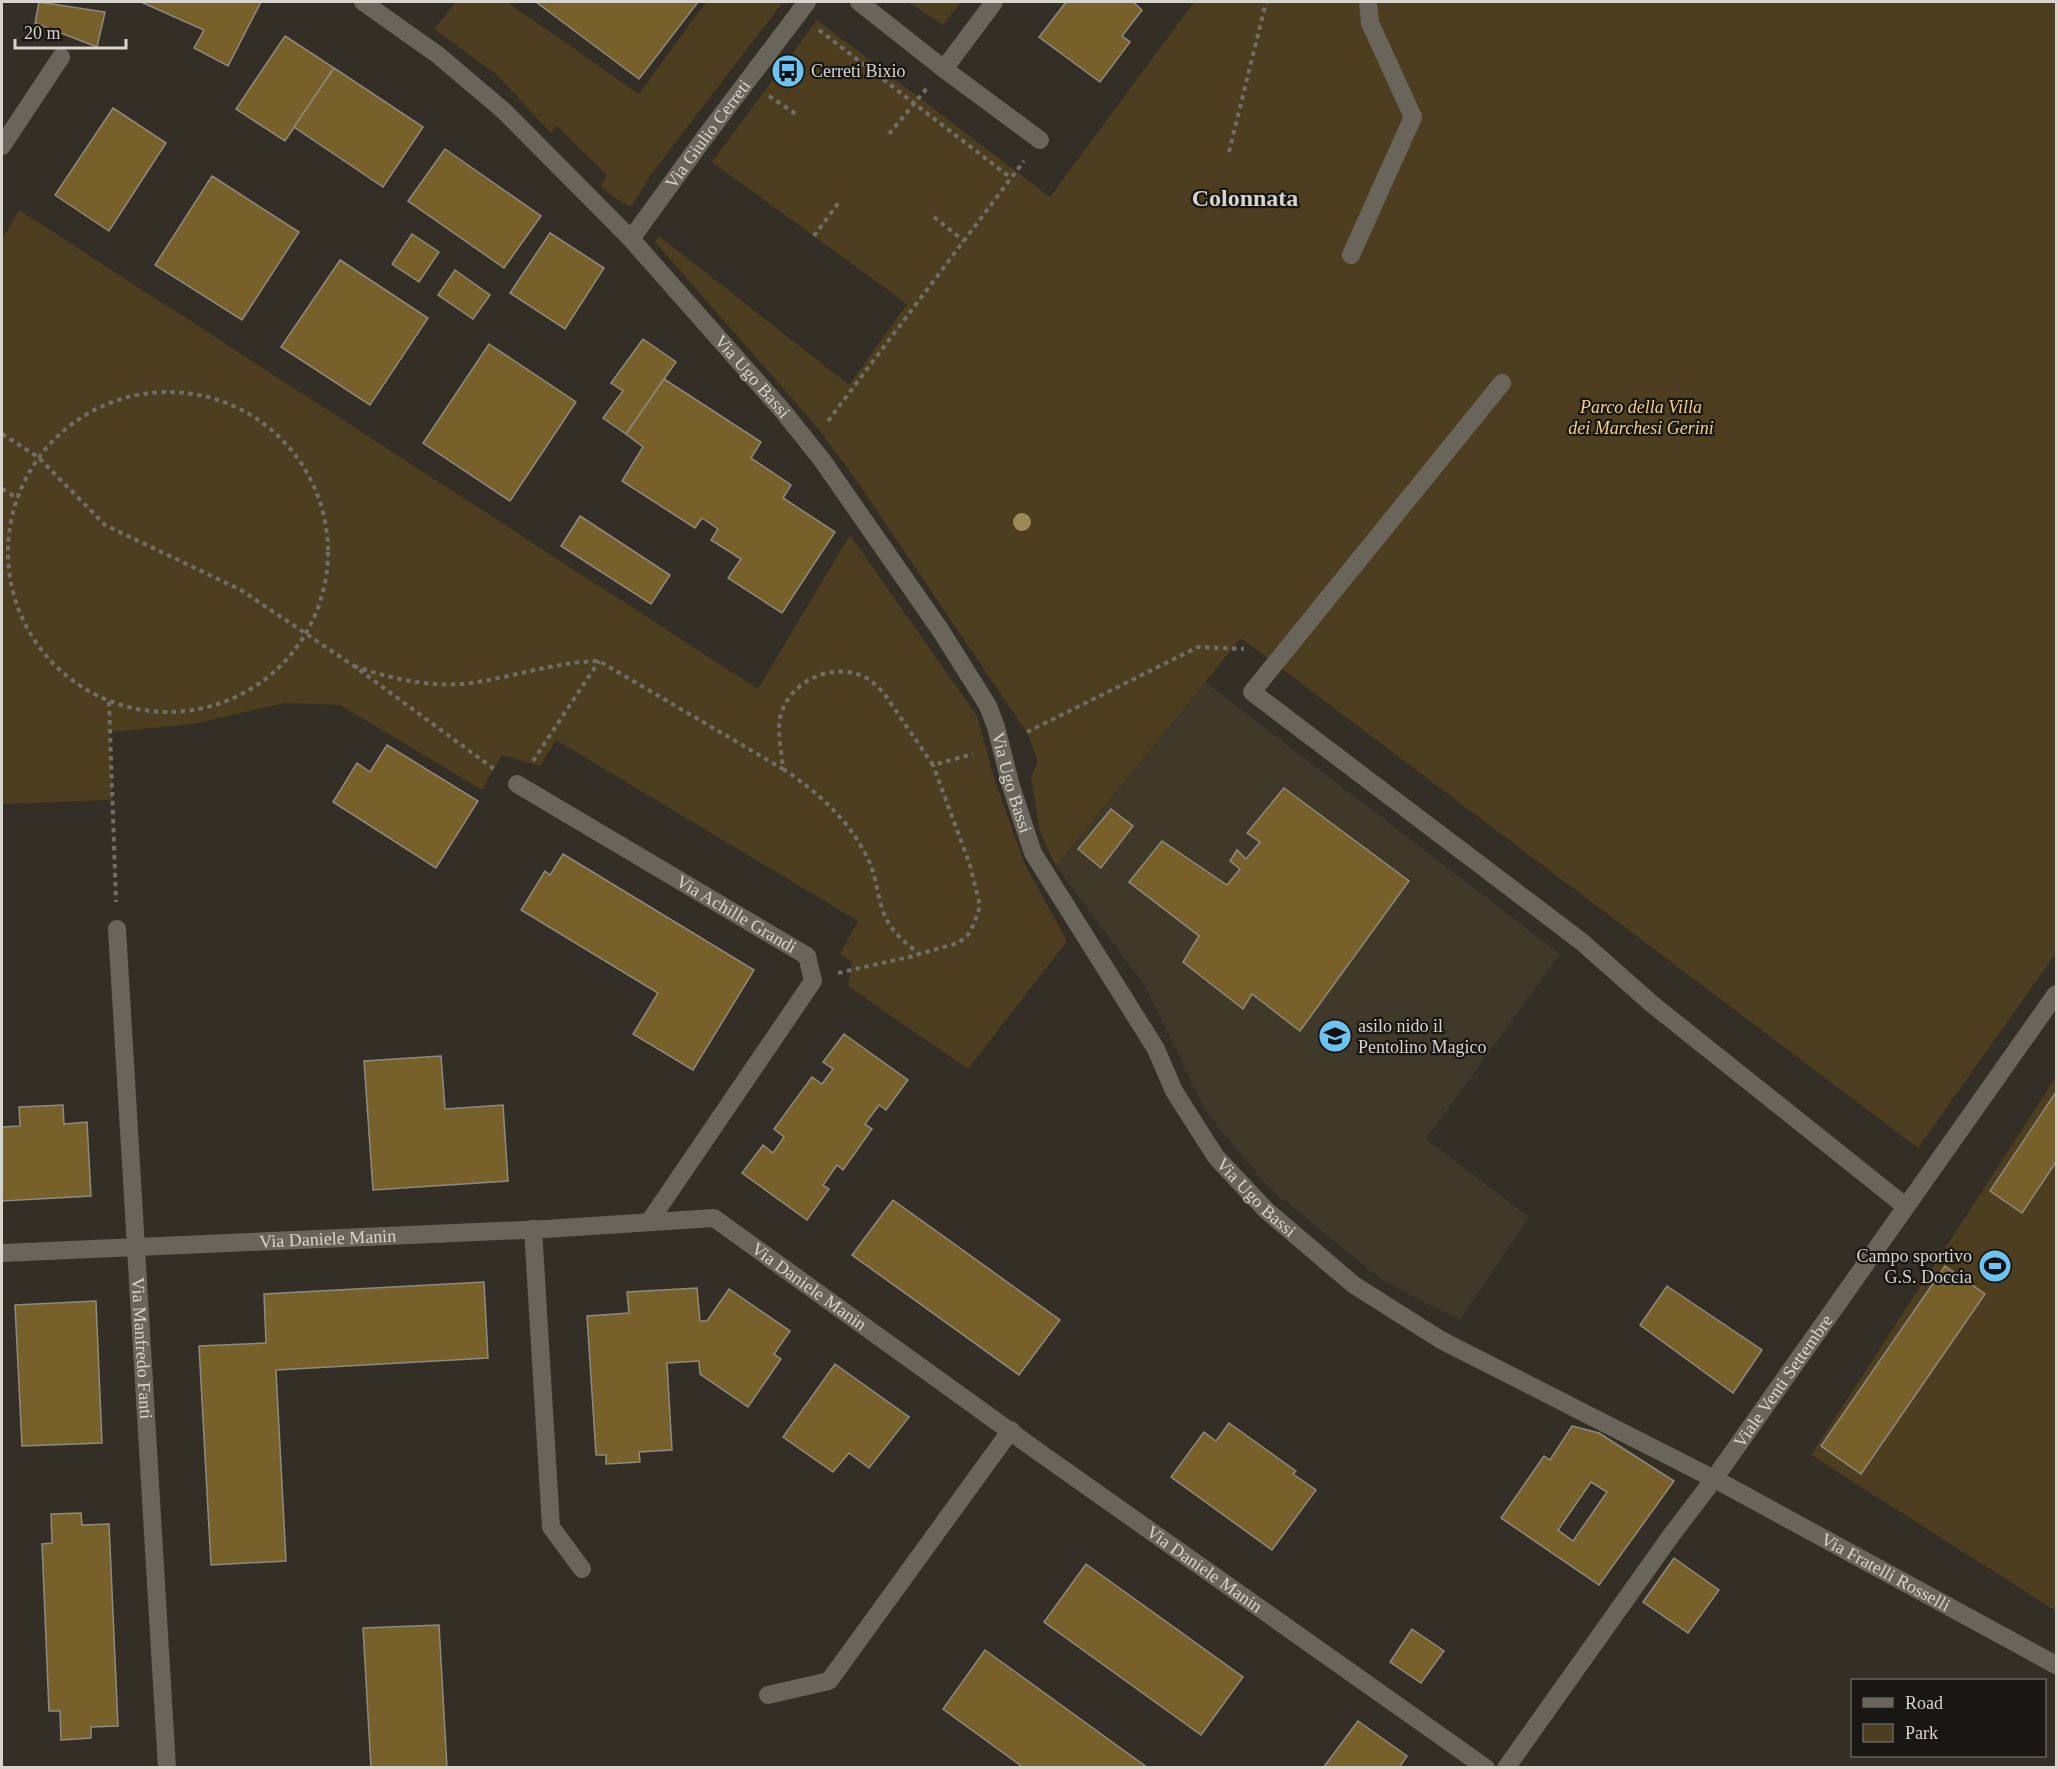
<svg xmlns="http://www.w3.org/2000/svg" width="2058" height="1769" font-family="'Times New Roman',serif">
  <rect width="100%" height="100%" fill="#332f26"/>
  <path fill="#403829" d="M1205,682L1560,954L1426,1139L1529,1217L1460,1320L1382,1280L1269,1188L1206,1112L1145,986L1056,866Z"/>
  <g fill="#4c3e1f">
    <path d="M456,2H507L639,94L706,2H783L652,173L631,207L615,198L601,186L607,175L557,126L551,133L497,75L434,29Z"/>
    <path d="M908,2H961L943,25Z"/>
    <path d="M1194,2H2056V953L1918,1148L1241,638L1056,866L1040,832L1031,777L1038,762L1028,734L854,477L816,426L655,242L659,236L849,385L907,304L712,162L817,20L1050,197Z"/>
    <path d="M19,210L758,689L850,535L977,716L995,781L1025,865L1067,941L968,1069L848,986L852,962L840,954L858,921L556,740L540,766L502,755L482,790L340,705L285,703L193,724L110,732L112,800L2,804V239Z"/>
    <path d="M2056,1077V1611L1811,1455Z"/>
  </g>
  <g fill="#78602a" stroke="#8f8a7f" stroke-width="1.5" fill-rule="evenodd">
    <path d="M39,2L105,12L97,47L35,23Z"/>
    <path d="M141,2H261L228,66L194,48L204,30Z"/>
    <path d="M536,2H698L639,79Z"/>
    <path d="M1066,2H1133L1142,10L1122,36L1130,42L1100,82L1039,37Z"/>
    <path d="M285,36L334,68L285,141L236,109Z"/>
    <path d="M334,68L423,127L383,187L294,127Z"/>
    <path d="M113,108L166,143L109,231L55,195Z"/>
    <path d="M445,149L541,216L504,268L408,201Z"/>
    <path d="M212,176L299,232L242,320L155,265Z"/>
    <path d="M550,233L604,268L565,329L510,293Z"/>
    <path d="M412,234L439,252L419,282L392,264Z"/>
    <path d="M340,260L428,318L370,405L281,347Z"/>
    <path d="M455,270L490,295L473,319L438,295Z"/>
    <path d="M643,339L676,362L626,434L603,418L623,391L611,383Z"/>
    <path d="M489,344L576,402L510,501L423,443Z"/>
    <path d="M664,379L761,442L751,458L791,485L783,498L835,532L782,613L728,578L741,559L711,540L718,529L702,518L695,528L622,481L643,447L626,434Z"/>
    <path d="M580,516L670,575L651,604L561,546Z"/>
    <path d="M387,745L478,801L436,868L333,802L357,763L370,772Z"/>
    <path d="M1284,788L1409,881L1300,1031L1252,994L1243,1009L1183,962L1199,936L1129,882L1162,841L1227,885L1240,869L1230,861L1237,850L1246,859L1260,842L1247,833Z"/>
    <path d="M1111,809L1133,826L1101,868L1078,849Z"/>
    <path d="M563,854L754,970L693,1070L633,1034L658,993L521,910L545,871L550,875Z"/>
    <path d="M844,1034L908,1080L886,1110L879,1105L865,1124L872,1129L843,1170L837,1165L823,1185L829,1189L807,1220L742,1173L763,1145L773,1153L784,1137L774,1129L812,1077L822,1084L833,1069L823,1062Z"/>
    <path d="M441,1056L445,1109L503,1105L508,1181L373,1190L364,1061Z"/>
    <path d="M2056,1092V1162L2022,1213L1990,1191Z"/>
    <path d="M63,1105L64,1124L87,1122L91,1196L2,1201V1127L20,1126L19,1107Z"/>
    <path d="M893,1200L1060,1320L1019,1375L852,1255Z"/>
    <path d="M1945,1266L1985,1294L1861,1474L1821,1446Z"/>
    <path d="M484,1282L488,1358L276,1370L286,1561L211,1565L199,1346L266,1343L264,1294Z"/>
    <path d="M1667,1286L1762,1350L1733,1393L1640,1325Z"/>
    <path d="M697,1288L700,1321H707L729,1289L790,1331L774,1354L781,1359L748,1407L700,1374L699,1361L667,1363L672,1450L639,1452L640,1462L606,1464V1455H596L587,1316L629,1313L627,1292Z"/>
    <path d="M96,1301L102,1443L22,1446L15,1305Z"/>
    <path d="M835,1364L909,1417L869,1468L849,1453L833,1472L783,1437Z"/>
    <path d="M1229,1423L1296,1471L1293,1474L1316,1490L1272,1550L1171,1477L1204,1432L1216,1441Z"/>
    <path d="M1572,1426L1599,1433L1674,1481L1599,1585L1501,1518L1544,1456L1550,1460ZM1591,1482L1607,1492L1573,1541L1558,1530Z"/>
    <path d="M81,1513L82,1525L109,1524L118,1726L91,1727V1738L61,1740L60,1711H49L42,1544L52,1543L51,1514Z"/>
    <path d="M1674,1558L1719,1590L1688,1633L1643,1602Z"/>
    <path d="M1086,1564L1243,1677L1201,1735L1044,1622Z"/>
    <path d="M439,1625L447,1768H371L363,1628Z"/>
    <path d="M1412,1629L1444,1651L1421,1683L1390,1662Z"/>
    <path d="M985,1650L1148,1768H1024L943,1709Z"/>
    <path d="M1358,1721L1407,1756L1399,1768H1323Z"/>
  </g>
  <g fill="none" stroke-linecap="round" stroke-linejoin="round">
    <g stroke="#726e66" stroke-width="4" stroke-dasharray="4.5 4.5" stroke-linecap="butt">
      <path d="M819,30L1011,178"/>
      <path d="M769,96L796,114"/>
      <path d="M889,134L927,88"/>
      <path d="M1229,152L1266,2"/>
      <path d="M934,217L964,241"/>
      <path d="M814,236L839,202"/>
      <circle cx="168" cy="552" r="160"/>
      <path d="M828,421L1024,161"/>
      <path d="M2,434L38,457L105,525L241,590L354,666L494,769"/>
      <path d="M2,489L17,498"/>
      <path d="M354,666C392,679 430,688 471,683C514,677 555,662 599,661L783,769C782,753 777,733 780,718C788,682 831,661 865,677C872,681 877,686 883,692L933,765L973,754"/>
      <path d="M109,702L116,902"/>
      <path d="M1027,732L1198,647L1244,649"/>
      <path d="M533,761L599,661"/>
      <path d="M783,769C819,793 849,820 868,859C878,879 877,906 890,925C897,937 909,945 919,954L958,943L968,935L974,924L980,906L970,865L933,765"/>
      <path d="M838,973L918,955"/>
    </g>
    <g stroke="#6a655b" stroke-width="18">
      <path d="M1351,255L1413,117L1370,23L1368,2"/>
      <path d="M1502,383L1252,692L1582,942L1652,1004L1905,1206"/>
      <path d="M533,1229L551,1527L582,1569"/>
      <path d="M768,1695L829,1681L1011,1430"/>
    </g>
    <g stroke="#6a655b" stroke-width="18">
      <path id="s1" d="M363,2L438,55L504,111L631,239L782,410L822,460L941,631L988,706L996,727L1011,786L1033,853L1156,1049L1174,1091L1216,1157L1266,1210L1354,1285L1441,1340L1724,1484L2056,1665"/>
      <path d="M859,2L944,69L1040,140"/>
      <path d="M944,69L994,2"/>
      <path d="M2,146L61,57"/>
      <path id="s2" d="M631,239L702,141L807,2"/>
      <path id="s3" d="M517,784L807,956L813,981L649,1222"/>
      <path id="s4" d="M117,929L167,1768"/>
      <path id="s5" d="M2,1253L546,1229L714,1218L1043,1455L1486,1768"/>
    </g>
    <path stroke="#6a655b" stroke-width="18" id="s6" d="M1506,1768L1670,1537L1714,1479L2056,994"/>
  </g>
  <circle fill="#9e8858" cx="1022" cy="522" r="9"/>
  <defs>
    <symbol id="bus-disc" viewBox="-11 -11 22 22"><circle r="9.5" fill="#6cc3f2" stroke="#191713"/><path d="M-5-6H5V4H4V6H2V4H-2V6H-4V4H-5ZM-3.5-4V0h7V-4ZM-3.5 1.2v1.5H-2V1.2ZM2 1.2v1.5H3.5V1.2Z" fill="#111"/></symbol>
    <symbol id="school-disc" viewBox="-11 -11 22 22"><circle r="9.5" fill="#6cc3f2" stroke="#191713"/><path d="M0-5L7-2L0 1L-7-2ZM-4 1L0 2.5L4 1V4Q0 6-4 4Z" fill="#111"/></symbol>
    <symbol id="stadium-disc" viewBox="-11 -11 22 22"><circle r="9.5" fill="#6cc3f2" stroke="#191713"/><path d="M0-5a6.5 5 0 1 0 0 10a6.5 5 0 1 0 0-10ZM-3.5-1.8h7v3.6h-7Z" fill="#111"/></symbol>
  </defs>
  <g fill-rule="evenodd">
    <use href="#bus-disc" x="769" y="52" width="38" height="38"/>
    <use href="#school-disc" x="1316" y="1017" width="38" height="38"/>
    <use href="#stadium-disc" x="1976" y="1247" width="38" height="38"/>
  </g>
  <g text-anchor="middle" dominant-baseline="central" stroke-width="4.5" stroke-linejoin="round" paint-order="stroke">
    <g font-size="18" fill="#d7d4ce" stroke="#191713" text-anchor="start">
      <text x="811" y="71">Cerreti Bixio</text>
      <text x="1358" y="1026">asilo nido il<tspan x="1358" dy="21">Pentolino Magico</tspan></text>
      <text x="1972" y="1256" text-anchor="end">Campo sportivo<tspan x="1972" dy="21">G.S. Doccia</tspan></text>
    </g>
    <g font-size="18" fill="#d7d4ce" stroke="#191713">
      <text stroke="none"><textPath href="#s2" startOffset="130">Via Giulio Cerreti</textPath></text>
      <text stroke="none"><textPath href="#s1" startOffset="542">Via Ugo Bassi</textPath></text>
      <text stroke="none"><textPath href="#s1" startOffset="1028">Via Ugo Bassi</textPath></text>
      <text stroke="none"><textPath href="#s3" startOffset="255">Via Achille Grandi</textPath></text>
      <text stroke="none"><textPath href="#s1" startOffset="1514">Via Ugo Bassi</textPath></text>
      <text stroke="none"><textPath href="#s5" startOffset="326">Via Daniele Manin</textPath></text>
      <text stroke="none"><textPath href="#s5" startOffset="830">Via Daniele Manin</textPath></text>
      <text stroke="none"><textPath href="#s4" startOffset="420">Via Manfredo Fanti</textPath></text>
      <text stroke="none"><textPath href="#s6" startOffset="476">Viale Venti Settembre</textPath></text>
      <text stroke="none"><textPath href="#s5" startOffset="1316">Via Daniele Manin</textPath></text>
      <text stroke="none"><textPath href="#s1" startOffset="2250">Via Fratelli Rosselli</textPath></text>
    </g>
    <g font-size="18" font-style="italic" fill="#f6d080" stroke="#191713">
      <text x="1641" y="407">Parco della Villa<tspan x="1641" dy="21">dei Marchesi Gerini</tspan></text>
    </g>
    <g font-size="24" font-weight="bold" fill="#d7d4ce" stroke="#191713">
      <text x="1245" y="198">Colonnata</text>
    </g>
  </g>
  <rect width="2058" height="1769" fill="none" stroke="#d7d4ce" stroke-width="6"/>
  <rect x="1851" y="1679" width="195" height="78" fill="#191713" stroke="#65635e" stroke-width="1.5"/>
  <rect x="1863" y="1698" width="30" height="9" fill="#6a655b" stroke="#65635e" stroke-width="1.5"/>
  <text x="1905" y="1709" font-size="18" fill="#d7d4ce">Road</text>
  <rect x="1863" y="1724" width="30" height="18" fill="#4c3e1f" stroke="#65635e" stroke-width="1.5"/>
  <text x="1905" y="1739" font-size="18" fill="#d7d4ce">Park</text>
  <path d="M15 39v9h111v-9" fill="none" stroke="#d7d4ce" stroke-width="3"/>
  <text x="24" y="39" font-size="18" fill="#d7d4ce" stroke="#191713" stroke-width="4.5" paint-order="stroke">20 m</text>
</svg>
